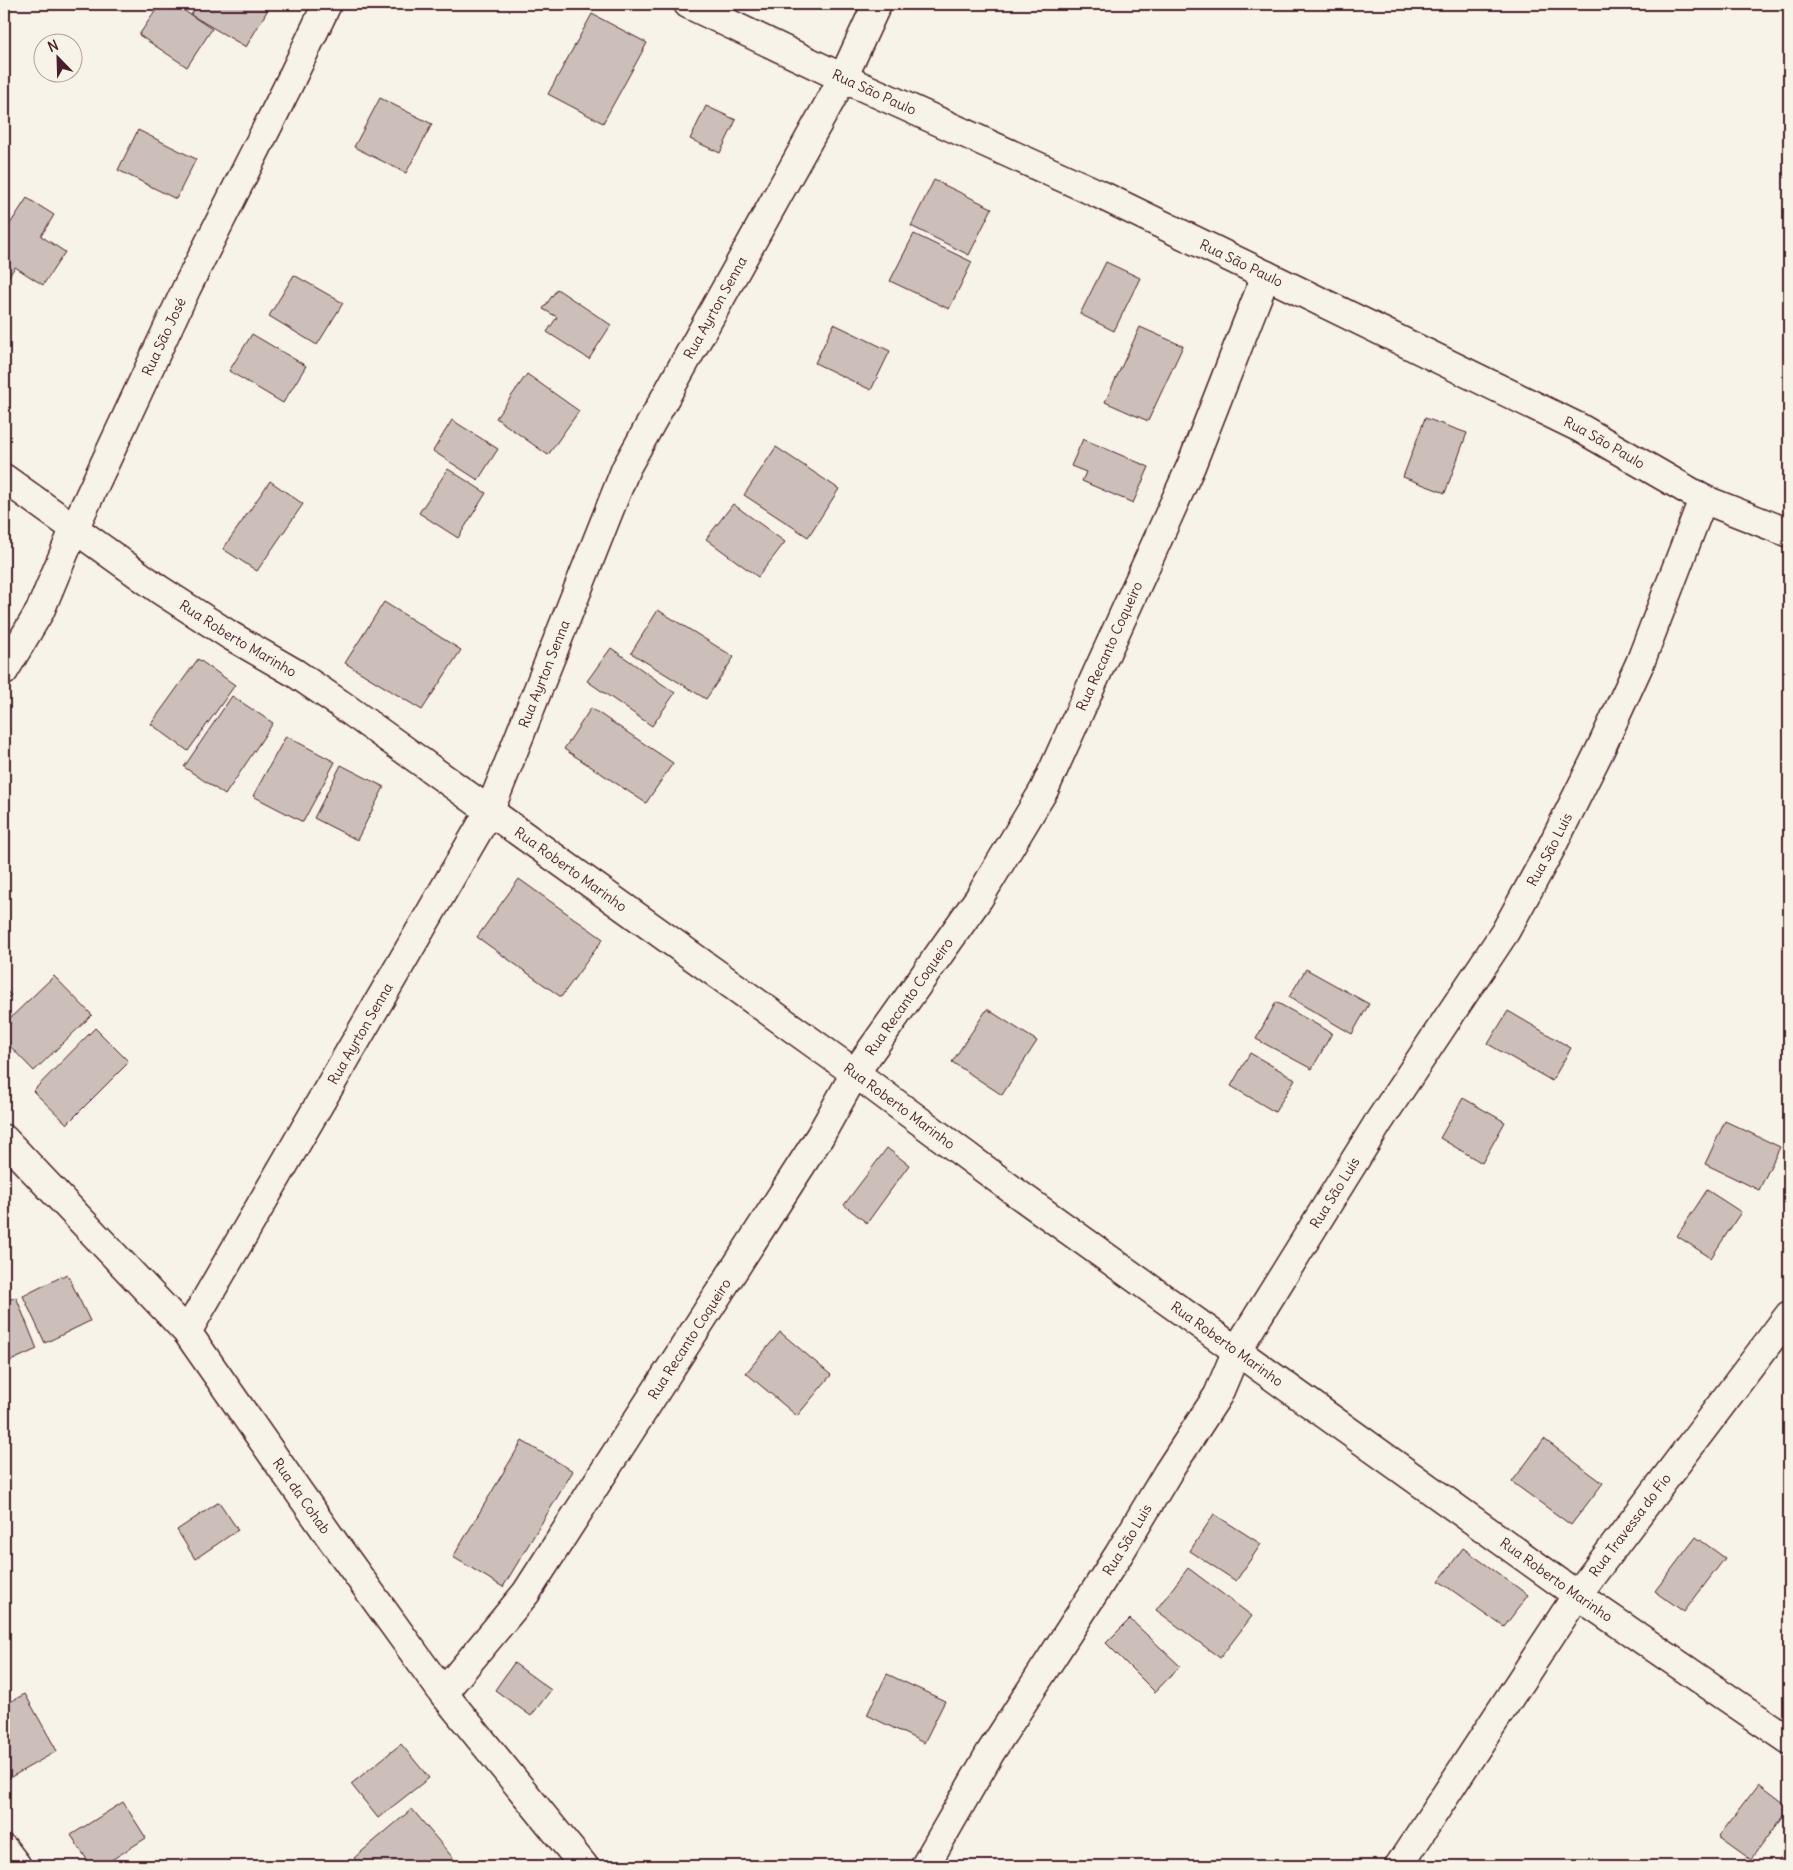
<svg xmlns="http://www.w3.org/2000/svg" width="1793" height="1870" font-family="Delius,sans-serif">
  <rect width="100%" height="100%" fill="#f7f3e8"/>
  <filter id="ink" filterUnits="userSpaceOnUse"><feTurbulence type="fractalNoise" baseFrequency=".02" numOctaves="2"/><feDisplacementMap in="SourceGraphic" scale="10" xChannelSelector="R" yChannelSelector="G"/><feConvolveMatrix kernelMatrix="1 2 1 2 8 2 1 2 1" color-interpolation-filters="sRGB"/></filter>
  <g filter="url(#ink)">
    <g fill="#ccbfb9" stroke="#4a1f2b">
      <path d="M160,4H174L212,29L187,67L139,35Z"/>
      <path d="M197,4H267L270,6L246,47L191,15Z"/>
      <path d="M592,14L647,43L603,123L548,94Z"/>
      <path d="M380,98L432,124L406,173L354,147Z"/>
      <path d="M706,106L736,120L720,153L690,139Z"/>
      <path d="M138,130L196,159L176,199L118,170Z"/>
      <path d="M934,180L992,208L969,255L911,226Z"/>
      <path d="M27,198L54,215L41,236L65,252L43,285L15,267L7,279L4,277V233Z"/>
      <path d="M914,234L972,262L949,309L890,281Z"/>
      <path d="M1106,262L1140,278L1114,331L1080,314Z"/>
      <path d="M294,275L343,303L317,345L269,316Z"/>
      <path d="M557,289L611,325L589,359L547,332L557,317L543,309Z"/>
      <path d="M834,324L890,351L871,390L815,363Z"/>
      <path d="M1140,327L1183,346L1148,421L1105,402Z"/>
      <path d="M252,334L306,366L283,403L229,371Z"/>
      <path d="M527,374L579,411L548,455L496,418Z"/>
      <path d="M1425,418L1467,433L1445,493L1403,477Z"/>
      <path d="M452,420L498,449L478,480L433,451Z"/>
      <path d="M1083,439L1149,467L1133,503L1082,481L1086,472L1071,466Z"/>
      <path d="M776,447L839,489L808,537L744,495Z"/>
      <path d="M448,469L486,493L458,538L419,513Z"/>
      <path d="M270,481L303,504L257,571L223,549Z"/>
      <path d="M733,504L785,542L758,577L706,539Z"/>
      <path d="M384,602L461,650L422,710L345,663Z"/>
      <path d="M658,610L734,657L706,699L631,653Z"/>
      <path d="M611,648L675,693L652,726L587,681Z"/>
      <path d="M198,659L235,685L188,751L151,724Z"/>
      <path d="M232,696L273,723L225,795L184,767Z"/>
      <path d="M591,708L673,763L646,803L564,749Z"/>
      <path d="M286,736L335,762L303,822L253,796Z"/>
      <path d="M341,765L384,787L357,840L314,818Z"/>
      <path d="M519,879L603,939L561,997L477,937Z"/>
      <path d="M1306,969L1369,1004L1352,1034L1289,997Z"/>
      <path d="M54,976L92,1015L34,1071L4,1040V1024Z"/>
      <path d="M4,989L11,995L4,1002Z"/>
      <path d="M1276,1002L1332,1033L1312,1069L1256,1039Z"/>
      <path d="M987,1009L1037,1041L1002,1095L952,1062Z"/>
      <path d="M1508,1011L1571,1048L1552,1081L1488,1044Z"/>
      <path d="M95,1028L129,1062L67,1124L33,1091Z"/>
      <path d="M1250,1053L1295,1079L1275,1112L1231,1086Z"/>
      <path d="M1463,1098L1505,1122L1482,1163L1440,1138Z"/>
      <path d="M1725,1121L1780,1147L1759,1190L1705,1164Z"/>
      <path d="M887,1148L909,1165L867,1223L844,1205Z"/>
      <path d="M1707,1190L1741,1212L1711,1258L1677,1236Z"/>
      <path d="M67,1274L90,1321L45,1343L23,1296Z"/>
      <path d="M16,1297L37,1349L4,1364V1302Z"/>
      <path d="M780,1332L831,1375L797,1416L746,1373Z"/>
      <path d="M1544,1439L1603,1483L1571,1525L1512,1482Z"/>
      <path d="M522,1441L573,1471L503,1587L453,1557Z"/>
      <path d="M219,1502L238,1530L195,1559L177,1530Z"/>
      <path d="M1214,1514L1261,1544L1236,1581L1190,1551Z"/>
      <path d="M1696,1537L1725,1558L1684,1612L1655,1591Z"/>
      <path d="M1463,1548L1528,1595L1504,1627L1439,1581Z"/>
      <path d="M1188,1568L1252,1616L1220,1658L1156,1610Z"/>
      <path d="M1130,1619L1180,1666L1155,1692L1106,1643Z"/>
      <path d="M514,1663L551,1690L531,1716L495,1690Z"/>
      <path d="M887,1674L945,1701L924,1743L867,1715Z"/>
      <path d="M25,1694L57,1751L4,1781V1705Z"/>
      <path d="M401,1744L429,1778L378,1818L351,1784Z"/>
      <path d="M1759,1784L1789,1807L1751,1859L1719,1836Z"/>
      <path d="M123,1802L146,1838L102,1866H91L71,1835Z"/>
      <path d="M412,1809L458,1864L456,1866H362L354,1858Z"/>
      <path d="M1789,1848V1866H1776Z"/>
    </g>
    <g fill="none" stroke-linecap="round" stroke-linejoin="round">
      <defs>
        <g id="minor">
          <path id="s1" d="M688,4L843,78L1099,194L1266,275L1580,428L1703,499L1789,533"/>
          <path id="s2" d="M4,478L160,590L231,636L295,673L339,703L855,1073L1014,1191L1577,1595L1789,1740"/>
          <path id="s3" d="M4,671L40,611L75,527L187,287L288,86L327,4"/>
          <path id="s4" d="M4,1139L187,1332L333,1541L443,1693L584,1866"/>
          <path id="s5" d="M187,1332L490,810L626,468L843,78L877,4"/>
          <path id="s6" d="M443,1693L526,1593L820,1136L855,1073L979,898L1044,790L1191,466L1266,275"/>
          <path d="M4,1849L17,1866"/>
          <path id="s7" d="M925,1866L990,1753L1119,1554L1168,1472L1218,1395L1237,1350L1378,1123L1505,932L1550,850L1601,748L1640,663L1703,499"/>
          <path id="s8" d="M1399,1866L1577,1595L1789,1315"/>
        </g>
      </defs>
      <use href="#minor" stroke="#4a1f2b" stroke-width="31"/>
      <use href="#minor" stroke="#f7f3e8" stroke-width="28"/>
    </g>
  </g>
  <g text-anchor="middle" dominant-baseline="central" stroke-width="4.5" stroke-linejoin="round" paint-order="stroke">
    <g font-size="14" fill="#4a1f2b" stroke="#f7f3e8">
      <text stroke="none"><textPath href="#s1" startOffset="206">Rua São Paulo</textPath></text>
      <text stroke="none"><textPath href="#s1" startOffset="611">Rua São Paulo</textPath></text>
      <text stroke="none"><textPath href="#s5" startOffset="1155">Rua Ayrton Senna</textPath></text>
      <text stroke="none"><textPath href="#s3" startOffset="371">Rua São José</textPath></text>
      <text stroke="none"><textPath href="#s1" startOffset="1016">Rua São Paulo</textPath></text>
      <text stroke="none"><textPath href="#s2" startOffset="284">Rua Roberto Marinho</textPath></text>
      <text stroke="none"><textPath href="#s6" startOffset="1244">Rua Recanto Coqueiro</textPath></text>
      <text stroke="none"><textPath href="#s5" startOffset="750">Rua Ayrton Senna</textPath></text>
      <text stroke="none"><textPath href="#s7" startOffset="1194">Rua São Luis</textPath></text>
      <text stroke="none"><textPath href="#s2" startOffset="689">Rua Roberto Marinho</textPath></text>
      <text stroke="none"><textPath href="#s6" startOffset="839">Rua Recanto Coqueiro</textPath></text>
      <text stroke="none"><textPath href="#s5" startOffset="345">Rua Ayrton Senna</textPath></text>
      <text stroke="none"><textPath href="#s2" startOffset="1094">Rua Roberto Marinho</textPath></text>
      <text stroke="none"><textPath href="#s7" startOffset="789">Rua São Luis</textPath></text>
      <text stroke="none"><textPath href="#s6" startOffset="432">Rua Recanto Coqueiro</textPath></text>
      <text stroke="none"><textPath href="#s2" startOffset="1499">Rua Roberto Marinho</textPath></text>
      <text stroke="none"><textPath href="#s4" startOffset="466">Rua da Cohab</textPath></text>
      <text stroke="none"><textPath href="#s8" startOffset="412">Rua Travessa do Fio</textPath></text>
      <text stroke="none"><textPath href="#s7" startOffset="384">Rua São Luis</textPath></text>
      <text stroke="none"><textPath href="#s2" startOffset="1904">Rua Roberto Marinho</textPath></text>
    </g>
  </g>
  <rect width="1793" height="1870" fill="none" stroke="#f7f3e8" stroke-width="20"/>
  <rect x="10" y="10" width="1773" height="1850" fill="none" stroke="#4a1f2b" stroke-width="2" filter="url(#ink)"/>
  <g transform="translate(58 58) rotate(337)"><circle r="24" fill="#f7f3e8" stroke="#b29e9c"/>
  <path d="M0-4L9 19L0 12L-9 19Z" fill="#4a1f2b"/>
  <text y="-8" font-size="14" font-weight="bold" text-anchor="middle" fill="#4a1f2b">N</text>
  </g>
</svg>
